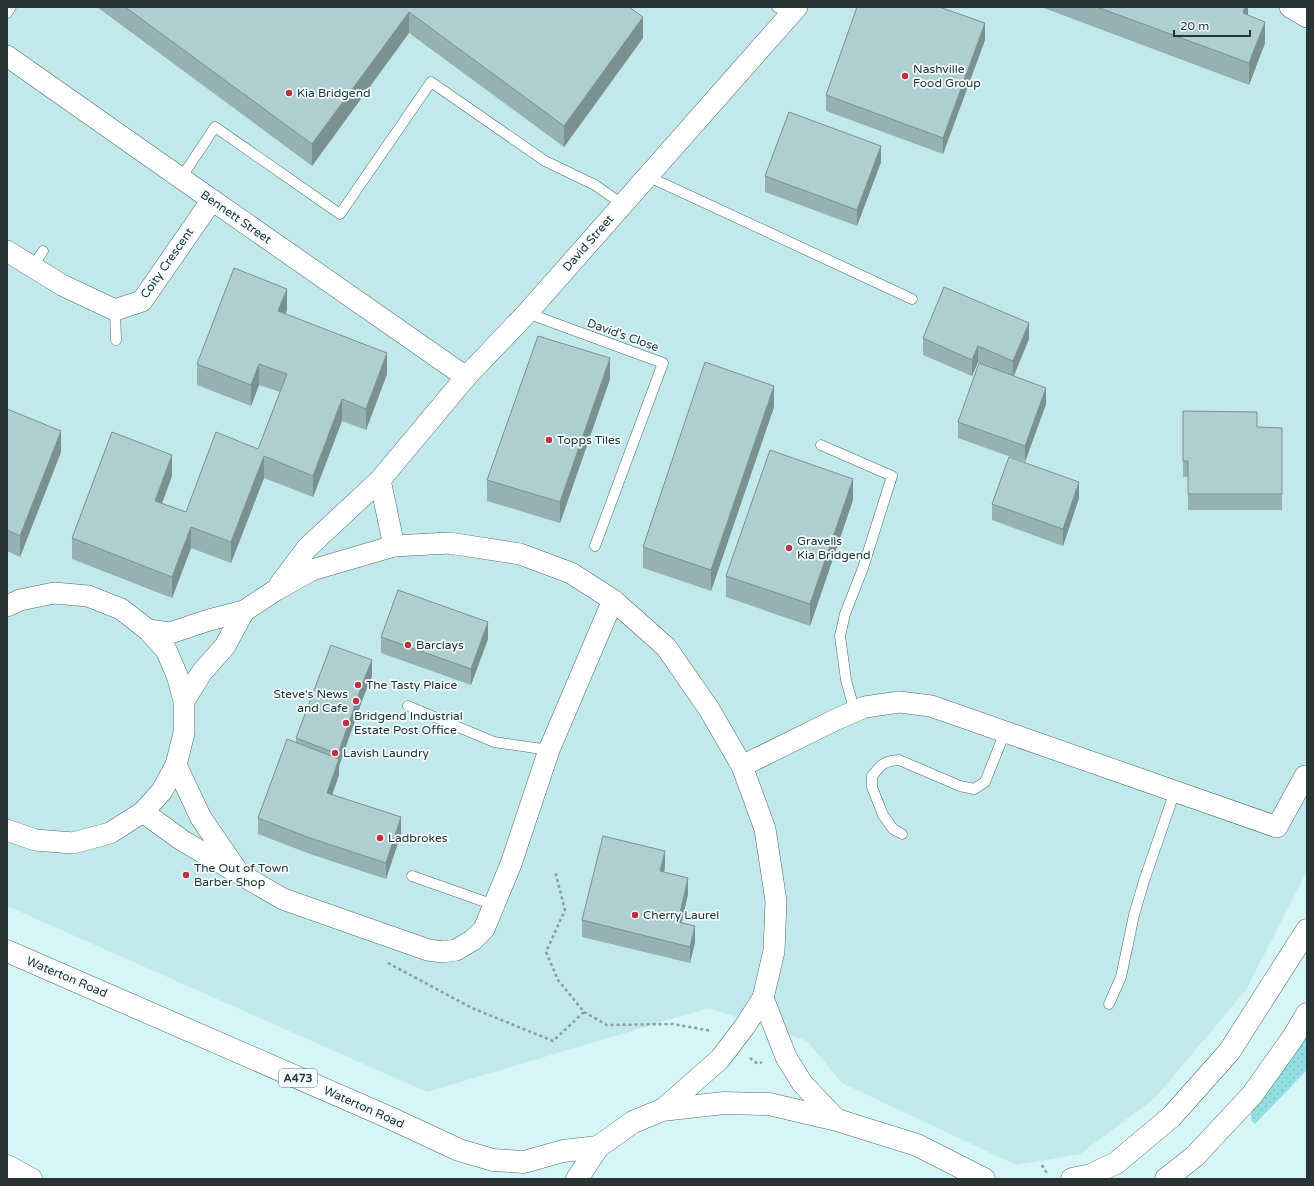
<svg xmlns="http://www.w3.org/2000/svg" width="1314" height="1186" font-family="'Varela Round',sans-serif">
  <defs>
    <pattern id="green-dots" width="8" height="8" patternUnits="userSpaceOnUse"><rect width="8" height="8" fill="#92dee2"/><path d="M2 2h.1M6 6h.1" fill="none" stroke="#7ebfc2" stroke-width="1.8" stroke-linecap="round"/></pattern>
  </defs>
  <rect width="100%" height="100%" fill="#d6f5f7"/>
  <path fill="#c1e9eb" d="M7,7H1307V871L1246,990L1155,1098L1080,1154L1016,1165L842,1083L807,1041L709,1008L427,1092L7,906Z"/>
  <path fill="url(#green-dots)" d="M1307,1014V1070L1255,1124L1251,1120L1252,1095Z"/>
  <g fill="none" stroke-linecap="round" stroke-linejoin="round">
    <defs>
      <g id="lane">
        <path d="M777,7L791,14"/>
        <path d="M7,13L11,7"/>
        <path d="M647,176L912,299"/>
        <path d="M181,178L215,127L340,214L431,82L545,161L595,185L622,204"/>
        <path d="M32,267L43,251"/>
        <path d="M115,310L116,340"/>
        <path d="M527,313L663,363L595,546"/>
        <path d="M821,445L892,476L863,568L845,614L840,636L846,680L855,712"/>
        <path d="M408,706L494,742L549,750"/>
        <path d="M902,834L893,829L883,815L872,787V776C881,765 883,761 899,760L960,786L974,789L985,782L1005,732"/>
        <path d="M412,876L494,905"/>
        <path d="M1109,1004L1121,977L1134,915L1144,881L1175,791"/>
      </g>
      <g id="street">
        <path d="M1290,7L1307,17"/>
        <path d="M7,56L212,200L466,377"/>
        <path d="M7,251L62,285L115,310L142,301L212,200"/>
        <path d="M380,480L394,546"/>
        <path d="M280,584L307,548L380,480L466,377L527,313L797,7"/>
        <path d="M7,606L20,600L54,593L88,596L121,609L148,630L166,650L177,675L184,701V733L176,765L162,791L143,812L110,833L73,843L35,840L7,830"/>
        <path d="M148,630L170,633L209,620L244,611L276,590L312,570L394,546L449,543L520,554L571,573L613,600L666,647L709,709L742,766L765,829L776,901L774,951L763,998L745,1026L720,1059L662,1110"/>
        <path d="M184,701L202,672L225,646L244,611"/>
        <path d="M176,765L201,818L236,869"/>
        <path d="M742,766L837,719L865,707L899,702L931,706L1277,827L1305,776"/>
        <path d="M143,812L183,841L283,899L428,950L443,952L456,950L473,940L484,929L511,864L549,750L613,600"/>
        <path d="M763,998L786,1057L802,1083L837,1120"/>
      </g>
      <g id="secondary">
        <path d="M1072,1179L1091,1175L1116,1163L1171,1117L1229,1052L1307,930"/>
        <path d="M1166,1179L1195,1156L1252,1095L1292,1039L1307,1014"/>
      </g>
      <g id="primary">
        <path d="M7,951L388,1117L459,1150L493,1160L524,1162L563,1151L598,1147"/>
        <path d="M7,1166L31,1179"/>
        <path d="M577,1179L598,1147L633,1122L662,1110L724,1103L769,1104L837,1120L917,1145L984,1179"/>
      </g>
    </defs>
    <use href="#lane" stroke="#4e6a6b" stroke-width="11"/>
    <use href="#street" stroke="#4e6a6b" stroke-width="22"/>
    <use href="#secondary" stroke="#4e6a6b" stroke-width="23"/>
    <use href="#primary" stroke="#4e6a6b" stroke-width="23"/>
    <g stroke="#869d9e" stroke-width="2.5" stroke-dasharray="3 3" stroke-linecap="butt">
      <path d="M388,963L472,1008L553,1041L584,1012L558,980L546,952L565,910L555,871"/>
      <path d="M584,1012L607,1025L673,1024L712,1031"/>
      <path d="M750,1058L758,1064L762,1062"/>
      <path d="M1042,1165L1048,1175"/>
    </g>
    <use href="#lane" stroke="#fff" stroke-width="10"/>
    <use href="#street" stroke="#fff" stroke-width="21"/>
    <use href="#secondary" stroke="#fff" stroke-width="22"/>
    <use href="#primary" stroke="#fff" stroke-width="22"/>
  </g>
  <g fill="#96b1b2">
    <path d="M97,7H629L643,38L564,147L409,33L312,166Z"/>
    <path d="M1041,7H1248V15L1265,43L1249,85Z"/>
    <path d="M985,40L943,154L826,111V95Z"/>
    <path d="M881,162L857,226L765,192V176Z"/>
    <path d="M287,310L285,314L387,374L366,430L342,421L313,497L264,478L231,563L191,548L172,598L72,559V538L172,476L162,503L186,512L258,449L280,392L259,385L251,406L197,385V364Z"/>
    <path d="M923,338L1029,339L1014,376L1046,404L1025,462L958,438V422L996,370L978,362L972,376L923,355Z"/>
    <path d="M610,379L560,523L487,501V480Z"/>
    <path d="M774,407L711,591L643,568V547Z"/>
    <path d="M7,409L61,452L20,557L7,551Z"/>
    <path d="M1183,411L1257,427L1282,428V510H1188V477H1183Z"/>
    <path d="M1079,498L1063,546L992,520V504Z"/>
    <path d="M853,500L810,626L726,597V576Z"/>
    <path d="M381,637L488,639L471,685L381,653Z"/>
    <path d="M372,676L363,698L339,766V775L332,795L401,834L386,879L310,854L258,834V818L296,743V738Z"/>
    <path d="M665,867L664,872L688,894L681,923L695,942L690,963L582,937V920Z"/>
  </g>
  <g fill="#7a9091">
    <path d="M1245,7H1248V20L1243,13Z"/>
    <path d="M409,12V33L312,166V144Z"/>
    <path d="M643,17V38L564,147V126Z"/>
    <path d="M1265,22V43L1249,85V63Z"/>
    <path d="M985,23V40L943,154V138Z"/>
    <path d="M881,146V162L857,226V210Z"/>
    <path d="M287,289V310L278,332V311Z"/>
    <path d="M1029,323V339L1013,377V361Z"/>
    <path d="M978,346V362L972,376V360Z"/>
    <path d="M387,353V374L366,430V409Z"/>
    <path d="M610,358V379L560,523V502Z"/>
    <path d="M259,364V385L251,406V385Z"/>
    <path d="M774,386V407L711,591V570Z"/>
    <path d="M1046,388V404L1025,462V446Z"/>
    <path d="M342,399V421L313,497V476Z"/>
    <path d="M61,431V452L20,557V536Z"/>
    <path d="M172,455V476L155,522V501Z"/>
    <path d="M264,456V478L231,563V542Z"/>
    <path d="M853,479V500L810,626V604Z"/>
    <path d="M1079,482V498L1063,546V529Z"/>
    <path d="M191,527V548L172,598V577Z"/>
    <path d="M488,622V639L471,685V669Z"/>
    <path d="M372,660V676L363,698L339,766V775L327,809V793L338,763V754L363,682Z"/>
    <path d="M401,817V834L386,879V863Z"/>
    <path d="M665,851V867L660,887V871Z"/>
    <path d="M688,878V894L678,938V922Z"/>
    <path d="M695,926V942L690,963V947Z"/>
  </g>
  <g fill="#afcecf" stroke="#7a9091">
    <path d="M125,7H629L643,17L564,126L409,12L312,144Z"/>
    <path d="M857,7H939L985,23L943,138L826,95Z"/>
    <path d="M1097,7H1245L1243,13L1265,22L1249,63Z"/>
    <path d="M789,112L881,146L857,210L765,176Z"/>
    <path d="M234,268L287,289L278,311L387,353L366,409L342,399L313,476L264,456L231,542L191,527L172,577L72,538L112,432L172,455L155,501L186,512L216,432L258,449L287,374L259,364L251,385L197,364Z"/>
    <path d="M944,287L1029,323L1013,361L978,346L972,360L923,338Z"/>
    <path d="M538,336L610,358L560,502L487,480Z"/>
    <path d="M705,362L774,386L711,570L643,547Z"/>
    <path d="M979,363L1046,388L1025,446L958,422Z"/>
    <path d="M7,409L61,431L20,536L7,530Z"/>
    <path d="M1183,411L1257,412V427L1282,428V494H1188V461H1183Z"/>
    <path d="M770,450L853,479L810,604L726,576Z"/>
    <path d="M1009,457L1079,482L1063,529L992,504Z"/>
    <path d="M398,590L488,622L471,669L381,637Z"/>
    <path d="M331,645L372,660L363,682L338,754L296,738Z"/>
    <path d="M287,739L339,759L327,793L401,817L386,863L310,838L258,818Z"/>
    <path d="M603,836L665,851L660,871L688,878L678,922L695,926L690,947L582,920Z"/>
  </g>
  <g fill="#c0303e" stroke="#f2feff" stroke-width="1.5">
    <circle cx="905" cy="76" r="4"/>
    <circle cx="289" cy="93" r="4"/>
    <circle cx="549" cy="440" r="4"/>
    <circle cx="789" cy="548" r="4"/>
    <circle cx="408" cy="645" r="4"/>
    <circle cx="358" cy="685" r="4"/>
    <circle cx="356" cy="701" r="4"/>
    <circle cx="346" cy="723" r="4"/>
    <circle cx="335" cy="753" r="4"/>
    <circle cx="380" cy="838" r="4"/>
    <circle cx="186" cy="875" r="4"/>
    <circle cx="635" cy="915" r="4"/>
  </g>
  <g text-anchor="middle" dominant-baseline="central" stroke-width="3.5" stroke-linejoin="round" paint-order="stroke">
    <rect fill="#f2feff" stroke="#657171" stroke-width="1" x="279" y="1069" width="38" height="18" rx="3"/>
    <g font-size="11" font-weight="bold" fill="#283434">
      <text x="298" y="1078">A473</text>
    </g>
    <g font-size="12" fill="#283434" stroke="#f2feff" text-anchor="start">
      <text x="913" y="69">Nashville<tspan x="913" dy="14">Food Group</tspan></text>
      <text x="297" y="93">Kia Bridgend</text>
      <text x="557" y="440">Topps Tiles</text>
      <text x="797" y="541">Gravells<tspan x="797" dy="14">Kia Bridgend</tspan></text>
      <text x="416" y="645">Barclays</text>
      <text x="366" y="685">The Tasty Plaice</text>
      <text x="348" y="694" text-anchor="end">Steve's News<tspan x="348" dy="14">and Cafe</tspan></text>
      <text x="354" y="716">Bridgend Industrial<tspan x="354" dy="14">Estate Post Office</tspan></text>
      <text x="343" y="753">Lavish Laundry</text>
      <text x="388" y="838">Ladbrokes</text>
      <text x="194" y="868">The Out of Town<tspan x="194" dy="14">Barber Shop</tspan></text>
      <text x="643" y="915">Cherry Laurel</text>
    </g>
    <g font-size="12" fill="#283434" stroke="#f2feff">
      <text transform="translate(236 217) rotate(35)">Bennett Street</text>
      <text transform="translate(588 243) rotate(-49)">David Street</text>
      <text transform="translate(167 263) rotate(-55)">Coity Crescent</text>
      <text transform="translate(623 335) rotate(20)">David's Close</text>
      <text transform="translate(67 977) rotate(23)">Waterton Road</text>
      <text transform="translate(364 1107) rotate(24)">Waterton Road</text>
    </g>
  </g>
  <rect width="1314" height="1186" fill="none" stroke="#283434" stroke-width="16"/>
  <path d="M1174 30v6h76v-6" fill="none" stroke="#283434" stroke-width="2"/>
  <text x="1180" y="30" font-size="12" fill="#283434" stroke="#f2feff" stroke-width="3" paint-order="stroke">20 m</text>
</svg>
